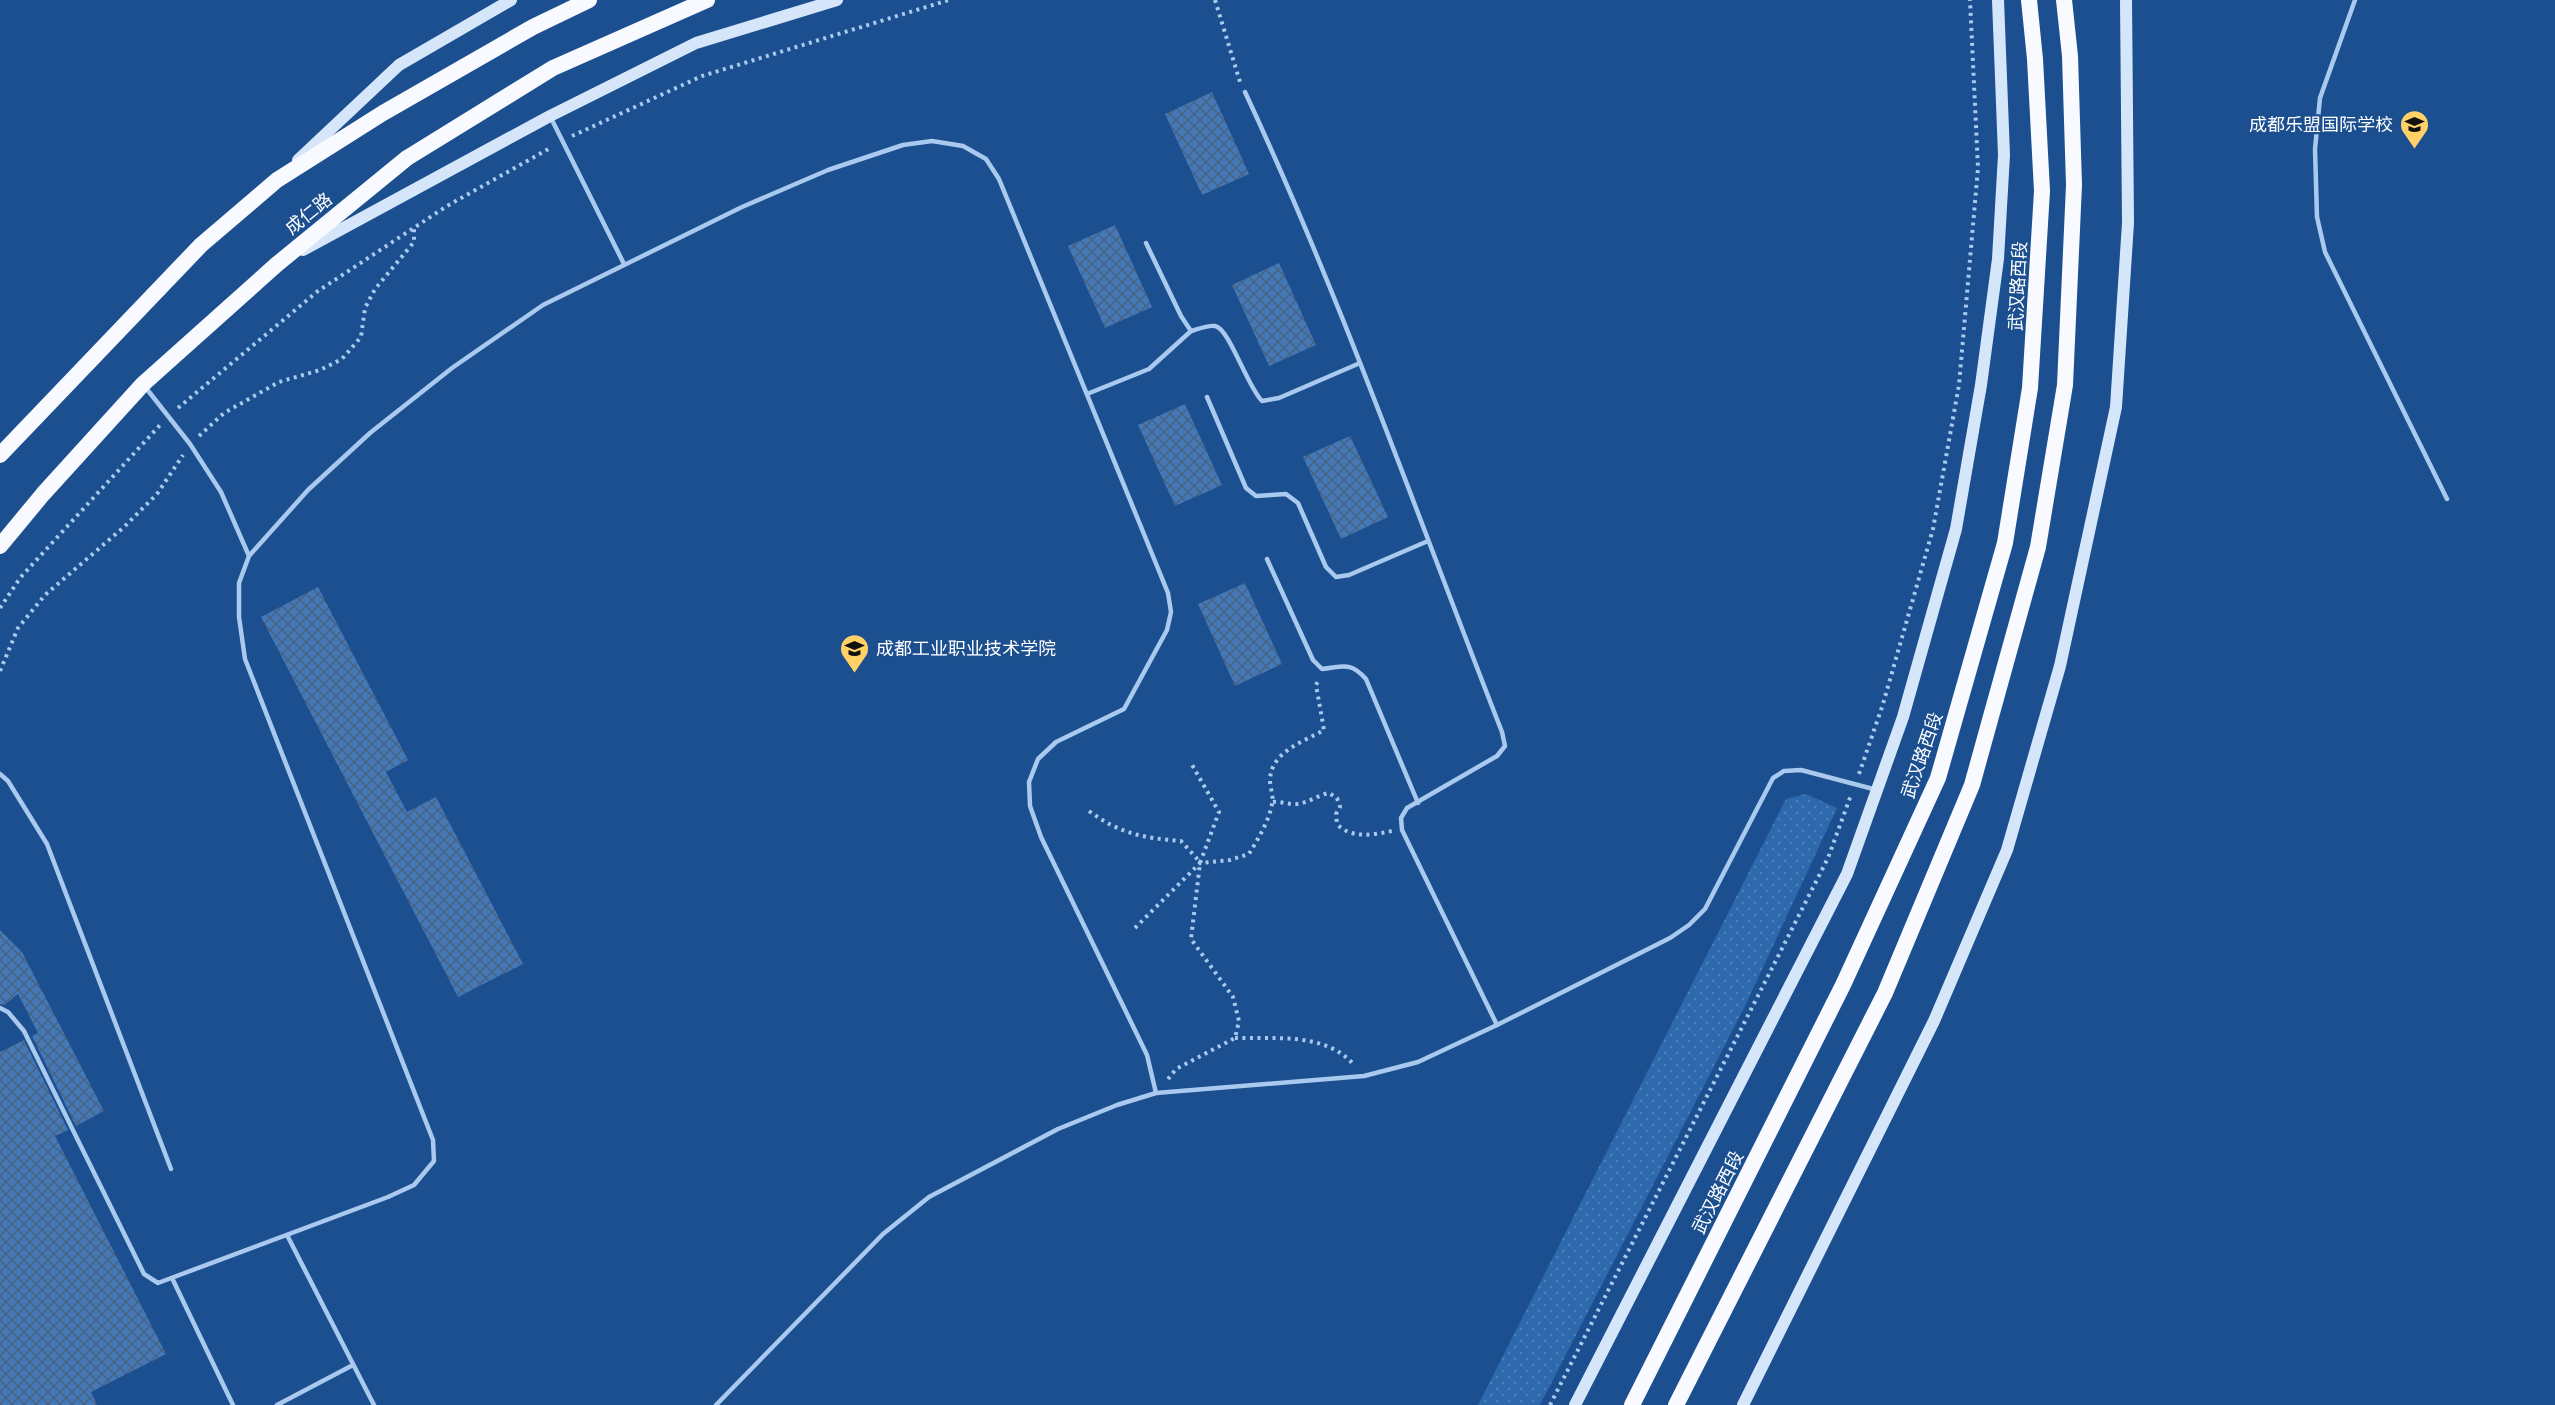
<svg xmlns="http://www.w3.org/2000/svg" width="2555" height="1405" font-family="Commissioner,'Noto Sans SC',sans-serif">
  <defs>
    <pattern id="grass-dots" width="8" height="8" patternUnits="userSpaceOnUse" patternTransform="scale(1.5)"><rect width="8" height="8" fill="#2e69ad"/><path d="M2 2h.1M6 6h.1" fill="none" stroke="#4d80b9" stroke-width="1.8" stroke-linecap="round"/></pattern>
    <pattern id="building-cross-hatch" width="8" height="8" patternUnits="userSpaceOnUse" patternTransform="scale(1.5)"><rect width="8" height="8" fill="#4478b7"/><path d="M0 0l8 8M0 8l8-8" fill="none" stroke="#486282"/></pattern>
  </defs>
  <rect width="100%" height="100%" fill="#1b4f8f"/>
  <path fill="url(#grass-dots)" d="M1806,794L1837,808L1746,1004L1540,1405H1478L1786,799Z"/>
  <g fill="url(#building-cross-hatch)">
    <path d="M1212,92L1249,174L1202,195L1165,114Z"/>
    <path d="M1115,225L1152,307L1105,328L1068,246Z"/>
    <path d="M1279,263L1316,345L1269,366L1232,285Z"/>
    <path d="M1185,404L1222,485L1175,506L1138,425Z"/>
    <path d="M1350,436L1388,517L1341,539L1303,457Z"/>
    <path d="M1245,583L1282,664L1235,686L1198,604Z"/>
    <path d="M318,587L408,760L386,772L407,812L436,797L523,964L458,997L261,617Z"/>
    <path d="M0,930L22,952L104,1111L76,1126L32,1036L38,1033L18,994L4,1005L0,1004Z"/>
    <path d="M24,1040L68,1130L55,1136L166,1354L91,1392L97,1405H0V1052Z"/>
  </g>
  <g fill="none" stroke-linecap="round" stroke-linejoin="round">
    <g stroke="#a9c9ee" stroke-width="4" stroke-dasharray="3 4.5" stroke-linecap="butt">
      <path d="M1215,0L1240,82"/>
      <path d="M572,136L702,76L949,0"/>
      <path d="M178,408L318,291L447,206L552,147"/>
      <path d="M199,436L224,413L279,382L320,370L342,359L361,337L365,308L375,289L414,242V228"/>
      <path d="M0,608L20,578L160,425"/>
      <path d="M0,671L18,628L45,595L124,527L157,494L183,455"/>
      <path d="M1859,774L1883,704L1933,529L1959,385L1978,168L1970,0"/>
      <path d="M1273,802C1281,801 1289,805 1297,804C1308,803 1318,795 1329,793L1337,798L1340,807L1336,814L1337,824C1351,839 1372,835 1392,831"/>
      <path d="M1089,811C1120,834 1144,838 1181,841L1200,862"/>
      <path d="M1135,928L1200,863L1230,860L1249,854C1258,839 1269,821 1272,804C1274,796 1270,788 1270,781C1270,752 1303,742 1324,730L1316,685L1319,679"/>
      <path d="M1235,1038C1274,1039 1325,1032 1353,1064"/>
      <path d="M1168,1079L1176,1069L1235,1038L1239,1021L1233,997L1191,939L1200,863L1219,812L1191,763"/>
      <path d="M1550,1405L1828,858L1851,795"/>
    </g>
    <g stroke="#a9c9ee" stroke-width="4.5">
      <path d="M2355,0L2320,98L2315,149L2317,217L2325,252L2447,499"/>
      <path d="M1245,92C1342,300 1418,518 1502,732L1505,746L1497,756L1407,808L1401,818L1402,830L1497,1025"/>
      <path d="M550,116L624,264"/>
      <path d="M1146,243L1181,316L1191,331C1198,329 1208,325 1215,326C1229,328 1247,386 1262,401L1279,398L1360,363"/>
      <path d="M146,388L190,444L221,492L249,556"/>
      <path d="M1087,394L1149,369L1191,331"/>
      <path d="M1207,397L1246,488L1256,496L1286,494L1298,503L1326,567L1336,577L1349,575L1428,541"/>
      <path d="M1267,559L1313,660L1322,669C1343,667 1350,661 1366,679L1418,803"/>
      <path d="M0,774L8,781L47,844L171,1169"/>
      <path d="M0,1008L8,1012L24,1031L144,1274L158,1283L388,1197L414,1185L434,1161L433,1140L245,659L239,617V583L249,556L308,490L370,433L452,368L543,305L742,207L828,170L903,145L932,141L963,146L986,159L999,179L1168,593L1171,612L1167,630L1124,709L1056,742L1038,759L1029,782L1030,806L1041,837L1147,1055L1156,1093"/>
      <path d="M287,1235L374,1405"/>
      <path d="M172,1278L233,1405"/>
      <path d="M277,1405L353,1365"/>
      <path d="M716,1405L883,1234L929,1197L1058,1129L1117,1105L1156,1093L1364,1076L1418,1062L1497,1025L1670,938L1689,925L1705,909L1773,778L1784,771L1801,770L1877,790"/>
    </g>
    <g stroke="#d6e6fa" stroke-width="12">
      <path d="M298,160L399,65L511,0"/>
      <path d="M303,250L550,116L696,43L837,0"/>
      <path d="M1575,1405L1847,874L1903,717L1956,529L1981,385L1998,259L2004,155L1998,0"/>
      <path d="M1743,1405L1934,1021L2007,850L2060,666L2116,407L2128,223L2126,0"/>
    </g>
    <g stroke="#f8faff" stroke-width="16">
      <path d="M0,455L201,245L277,180L383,113L533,27L589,0"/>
      <path d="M0,546L43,494L143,384L276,265L407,158L553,68L707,0"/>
      <path d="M1632,1405L1843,985L1938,778L2005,543L2030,388L2042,191L2035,59L2029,0"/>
      <path d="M1676,1405L1885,993L1972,785L2038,547L2065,385L2074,185L2070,56L2064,0"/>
    </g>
  </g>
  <defs>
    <symbol id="school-pin" viewBox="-11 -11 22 30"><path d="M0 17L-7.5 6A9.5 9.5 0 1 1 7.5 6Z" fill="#ffd166" stroke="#1b4f8f"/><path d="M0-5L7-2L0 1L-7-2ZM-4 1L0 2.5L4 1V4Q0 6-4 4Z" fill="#111"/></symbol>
  </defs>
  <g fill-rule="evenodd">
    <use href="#school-pin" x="2398" y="108" width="33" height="45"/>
    <use href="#school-pin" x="838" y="632" width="33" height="45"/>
  </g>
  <g text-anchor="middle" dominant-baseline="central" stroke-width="4.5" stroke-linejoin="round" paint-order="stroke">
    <g font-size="18" fill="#fff" stroke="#1b4f8f" text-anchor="end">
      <text x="2393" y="124">成都乐盟国际学校</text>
      <text x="876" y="648" text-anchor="start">成都工业职业技术学院</text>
    </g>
    <g font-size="18" fill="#fff" stroke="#1b4f8f">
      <text transform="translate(308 213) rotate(-39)">成仁路</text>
      <text transform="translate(2017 286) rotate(-87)">武汉路西段</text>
      <text transform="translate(1921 755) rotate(-71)">武汉路西段</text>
      <text transform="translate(1717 1192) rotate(-63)">武汉路西段</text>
    </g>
  </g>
</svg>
